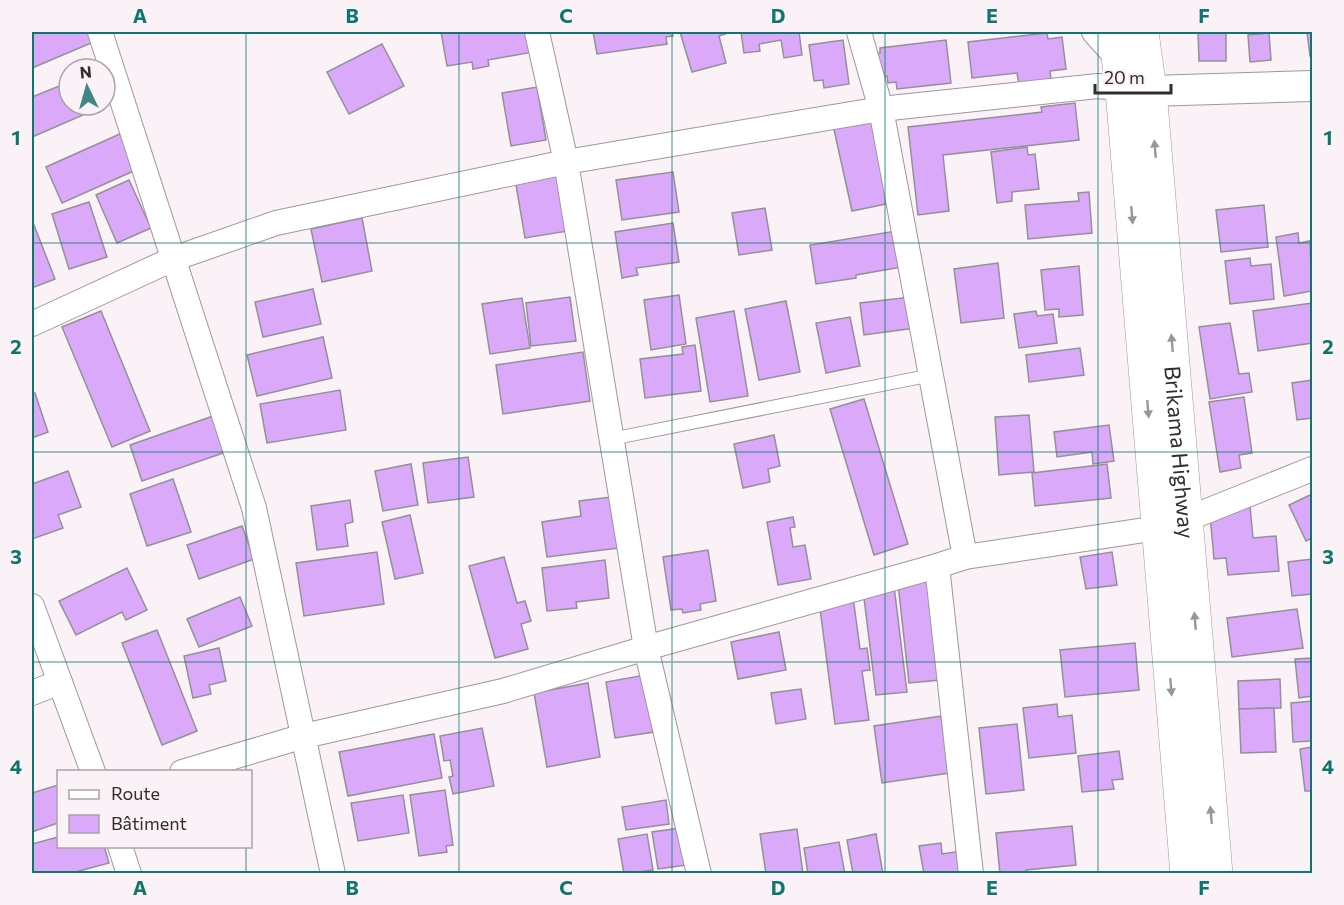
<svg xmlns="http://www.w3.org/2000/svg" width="1344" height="905" font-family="Commissioner,sans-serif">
  <rect width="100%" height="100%" fill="#fbf2f7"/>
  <g fill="#daa9fa" stroke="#949097" stroke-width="1.5">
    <path d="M32,32H91L96,41L32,68Z"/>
    <path d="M441,32H530L533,52L488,60L489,66L473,69L472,62L447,66Z"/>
    <path d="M593,32H672L673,36L666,37L667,44L597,54Z"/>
    <path d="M680,32H731L719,36L726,63L692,72Z"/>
    <path d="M741,32H799L802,55L784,58L781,40L759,44L760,51L744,53Z"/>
    <path d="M1198,32H1226V61H1199Z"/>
    <path d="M1307,32H1312V56H1310Z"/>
    <path d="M1047,33L1048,39L1062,37L1066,69L1050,71L1051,79L1019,84L1017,73L972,78L968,42Z"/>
    <path d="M1269,33L1271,60L1250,62L1248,35Z"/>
    <path d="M843,40L849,84L824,88L823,80L814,81L809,45Z"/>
    <path d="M946,40L951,83L897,89L896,82L888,83L887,76L879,77L876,53H880V48Z"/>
    <path d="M382,44L404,86L349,114L327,72Z"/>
    <path d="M69,82V105H95L97,109L32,137V97Z"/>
    <path d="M537,87L546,140L511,146L502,93Z"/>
    <path d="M1075,103L1079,140L943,155L949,211L918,215L908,127L1042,112L1041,107Z"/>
    <path d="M876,115L896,202L852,211L833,125Z"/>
    <path d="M122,133L138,169L62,203L46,167Z"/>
    <path d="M1027,147L1028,155L1035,154L1039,189L1012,192V201L997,203L991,152Z"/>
    <path d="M557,172L568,231L525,238L515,179Z"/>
    <path d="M673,172L679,212L622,220L616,180Z"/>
    <path d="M129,180L151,228L117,243L96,195Z"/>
    <path d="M1089,192L1092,233L1028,239L1025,205L1079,201L1078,193Z"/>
    <path d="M89,202L107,257L69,269L52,214Z"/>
    <path d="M1264,205L1268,247L1221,252L1216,210Z"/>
    <path d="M765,208L772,250L739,255L732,213Z"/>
    <path d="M362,218L372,271L322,282L311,229Z"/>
    <path d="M32,220L55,279L32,288Z"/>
    <path d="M673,223L679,262L636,268L638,275L622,278L615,232Z"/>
    <path d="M902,230L908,266L856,275V278L816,284L810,245Z"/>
    <path d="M1298,233L1299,243L1310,241L1312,291L1284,296L1276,237Z"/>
    <path d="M1250,258L1251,266L1271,264L1274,299L1230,304L1225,261Z"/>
    <path d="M998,263L1004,318L961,323L954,269Z"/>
    <path d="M1079,266L1083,315L1059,317V309L1045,310L1041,270Z"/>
    <path d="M313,289L321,324L263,337L255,302Z"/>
    <path d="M679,295L686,344L651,350L644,300Z"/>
    <path d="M570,297L576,341L531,346L526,303Z"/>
    <path d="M911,297L915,328L864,335L860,303Z"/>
    <path d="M522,298L530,348L490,354L482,304Z"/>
    <path d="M786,301L800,372L759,380L745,309Z"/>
    <path d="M1312,303V343L1258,351L1253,311Z"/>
    <path d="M101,311L150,431L112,447L62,327Z"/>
    <path d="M734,311L748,396L710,402L696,318Z"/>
    <path d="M1036,311L1037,316L1053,314L1057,343L1019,348L1014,314Z"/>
    <path d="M850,317L860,366L826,373L816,323Z"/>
    <path d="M1230,323L1239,374L1249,373L1252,392L1210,399L1199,327Z"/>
    <path d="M323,337L332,378L257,396L247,355Z"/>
    <path d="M695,345L701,391L645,398L640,359L683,354L682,347Z"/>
    <path d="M1080,348L1084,375L1029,382L1026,355Z"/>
    <path d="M583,352L590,401L503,414L496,365Z"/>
    <path d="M1312,380V418L1297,420L1292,383Z"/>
    <path d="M340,390L346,430L267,443L260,404Z"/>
    <path d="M35,393L48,432L32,438V394Z"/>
    <path d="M1244,397L1252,453L1239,455L1241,468L1220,472L1209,402Z"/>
    <path d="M864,399L908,544L874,555L830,409Z"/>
    <path d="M1029,415L1034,472L999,475L995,417Z"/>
    <path d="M213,416L226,452L142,481L130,445Z"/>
    <path d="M1109,425L1114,461L1093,464L1092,452L1057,457L1054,432Z"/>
    <path d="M774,435L780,466L768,469L770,482L743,488L734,444Z"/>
    <path d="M468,457L474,497L428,503L423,463Z"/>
    <path d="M411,464L418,505L383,511L375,471Z"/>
    <path d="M1107,464L1111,498L1035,506L1032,473Z"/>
    <path d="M68,471L81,507L58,515L63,528L32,539V484Z"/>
    <path d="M173,479L191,532L147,546L130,494Z"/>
    <path d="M1312,494V538L1306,541L1289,505Z"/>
    <path d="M611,497L618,548L547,557L542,522L581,516L579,501Z"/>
    <path d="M350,500L353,522L345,524L348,546L317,550L311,506Z"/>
    <path d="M1250,506L1253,538L1276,536L1279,571L1228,575L1226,558L1214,559L1210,515L1238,512L1240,507Z"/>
    <path d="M410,515L423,573L395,579L382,522Z"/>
    <path d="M793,517L795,527L790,528L793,547L805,545L811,579L778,585L767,522Z"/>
    <path d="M242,526L254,559L199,579L187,545Z"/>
    <path d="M708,550L716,601L700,604L701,610L683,613L682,609L671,610L663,557Z"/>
    <path d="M377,552L384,604L304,616L296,563Z"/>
    <path d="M1112,552L1117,585L1086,589L1080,557Z"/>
    <path d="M504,557L517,603L525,601L531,621L521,624L528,649L495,658L469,566Z"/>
    <path d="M1312,559V594L1292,596L1288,562Z"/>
    <path d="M605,560L609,598L576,602L577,608L547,611L542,568Z"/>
    <path d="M127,568L147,610L126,620L122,612L76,635L59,601Z"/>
    <path d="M931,581L940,680L909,683L898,584Z"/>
    <path d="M894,586L907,692L876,695L863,590Z"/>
    <path d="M240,597L252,626L199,647L187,619Z"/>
    <path d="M853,597L860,649L867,648L870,670L862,671L869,720L835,724L819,601Z"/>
    <path d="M1297,609L1303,648L1232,657L1227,618Z"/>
    <path d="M157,630L197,731L162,745L122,643Z"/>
    <path d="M779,632L786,670L738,679L731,642Z"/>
    <path d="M1135,643L1139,690L1065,697L1060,650Z"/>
    <path d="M219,648L226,681L209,685L211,694L193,698L184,656Z"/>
    <path d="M1312,658V696L1299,698L1295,659Z"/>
    <path d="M645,675L654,732L615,738L606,682Z"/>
    <path d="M1280,679L1281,708L1239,709L1238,681Z"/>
    <path d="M588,683L600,757L547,767L534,693Z"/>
    <path d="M801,689L806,719L776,724L771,693Z"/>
    <path d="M1312,701V741L1293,742L1291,703Z"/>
    <path d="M1057,704L1058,717L1072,715L1076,753L1029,758L1023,708Z"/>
    <path d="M1274,708L1276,752L1241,753L1239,709Z"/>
    <path d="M941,716L949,773L882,783L874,726Z"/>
    <path d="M1017,724L1024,790L986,794L979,728Z"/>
    <path d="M482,728L494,786L453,794L449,777L453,776L450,760L444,761L440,736Z"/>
    <path d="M434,734L442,778L348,796L339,752Z"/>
    <path d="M1312,747V791H1305L1300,749Z"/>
    <path d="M1119,751L1123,779L1112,780L1114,789L1082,792L1078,756Z"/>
    <path d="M58,785V823L32,832V793Z"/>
    <path d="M445,790L453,845L446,846L447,852L419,856L410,795Z"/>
    <path d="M403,795L409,833L358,841L351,803Z"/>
    <path d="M666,800L669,824L626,830L622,807Z"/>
    <path d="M1072,826L1076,865L1026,870V874H1000L996,833Z"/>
    <path d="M687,827L693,864L658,869L652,832Z"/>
    <path d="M797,829L803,874H766L760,834Z"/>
    <path d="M647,834L653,870L624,874L618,839Z"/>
    <path d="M876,834L883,874H853L847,840Z"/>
    <path d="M58,837V846H104L109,863L68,874H32V844Z"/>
    <path d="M839,842L845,874H808L804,848Z"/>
    <path d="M941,843L942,854L961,851L965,874H924L919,846Z"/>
  </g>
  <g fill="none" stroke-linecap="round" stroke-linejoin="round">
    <defs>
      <path id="service" d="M611,439L932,375"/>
      <g id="minor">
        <path d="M100,32L254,508L333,874"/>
        <path d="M537,32L566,162L646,648L699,874"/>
        <path d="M859,32L881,109L965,557"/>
        <path d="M1094,32L1119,60"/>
        <path d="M32,324L173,259L276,223L566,162L881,109L1098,86L1136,90"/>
        <path d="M1187,519L1312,469"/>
        <path d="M937,566L971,874"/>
        <path d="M32,606L93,772"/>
        <path d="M32,693L60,682"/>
        <path d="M182,772L304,736L503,691L646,648L937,566L965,557L1158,528"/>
        <path d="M120,846L129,874"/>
      </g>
      <path id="tertiary" d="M1150,91L1312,86"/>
      <g id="trunk">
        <path d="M1115,32L1122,90L1187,874"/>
        <path id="s1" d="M1142,32L1150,91L1216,874"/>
      </g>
    </defs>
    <use href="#service" stroke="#9f979b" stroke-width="14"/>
    <use href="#minor" stroke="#9f979b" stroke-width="26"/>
    <use href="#tertiary" stroke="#9f979b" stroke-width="32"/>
    <use href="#trunk" stroke="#9f979b" stroke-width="34"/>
    <use href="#service" stroke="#fff" stroke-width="12"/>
    <use href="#minor" stroke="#fff" stroke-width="24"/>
    <use href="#tertiary" stroke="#fff" stroke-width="30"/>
    <use href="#trunk" stroke="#fff" stroke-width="33"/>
  </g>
  <defs><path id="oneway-solid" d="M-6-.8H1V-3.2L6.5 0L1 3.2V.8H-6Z" transform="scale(1.5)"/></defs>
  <g fill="#989697">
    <use href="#oneway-solid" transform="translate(1155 149) rotate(-95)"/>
    <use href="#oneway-solid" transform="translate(1132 215) rotate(85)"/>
    <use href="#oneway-solid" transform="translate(1172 343) rotate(-95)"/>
    <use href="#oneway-solid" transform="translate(1148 409) rotate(85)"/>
    <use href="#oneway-solid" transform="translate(1195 621) rotate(-95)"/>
    <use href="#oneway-solid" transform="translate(1171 687) rotate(85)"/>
    <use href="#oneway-solid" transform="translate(1211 815) rotate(-95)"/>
  </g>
  <path fill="none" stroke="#0f766e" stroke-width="1.5" stroke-opacity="0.55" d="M246,32V772M459,32V874M672,32V874M885,32V874M1098,32V874M32,243H1312M32,452H1312M32,662H1312M246,846V874"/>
  <g text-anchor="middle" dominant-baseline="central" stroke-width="6" stroke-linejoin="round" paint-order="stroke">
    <g font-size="22" fill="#312d2f" stroke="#fbf2f7">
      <text stroke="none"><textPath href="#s1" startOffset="422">Brikama Highway</textPath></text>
    </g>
  </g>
  <rect width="1344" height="905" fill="none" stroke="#fbf2f7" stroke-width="66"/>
  <rect x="57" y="770" width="195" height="78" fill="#fbf2f7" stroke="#aaa3a7" stroke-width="1.5"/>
  <rect x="69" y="790" width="30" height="9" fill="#ffffff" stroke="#aaa3a7" stroke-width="1.5"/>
  <text x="111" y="800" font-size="18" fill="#312d2f">Route</text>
  <rect x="69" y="815" width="30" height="18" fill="#daa9fa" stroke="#aaa3a7" stroke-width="1.5"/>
  <text x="111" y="830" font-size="18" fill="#312d2f">Bâtiment</text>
  <g transform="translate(87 87) rotate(355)"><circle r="28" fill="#fbf2f7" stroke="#aaa3a7" stroke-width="1.5"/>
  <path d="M0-4.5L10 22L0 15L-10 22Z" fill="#3f8785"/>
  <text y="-9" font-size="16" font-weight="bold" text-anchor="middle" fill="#312d2f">N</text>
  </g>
  <path d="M1095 84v9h76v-9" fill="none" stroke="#312d2f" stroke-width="3"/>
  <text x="1104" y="84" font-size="18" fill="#312d2f" stroke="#fbf2f7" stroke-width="4.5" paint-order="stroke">20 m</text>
  <rect x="33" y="33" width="1278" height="839" fill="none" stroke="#0f766e" stroke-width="2"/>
  <g font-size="20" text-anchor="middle" font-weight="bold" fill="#0f766e">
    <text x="140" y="23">A</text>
    <text x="352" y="23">B</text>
    <text x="566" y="23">C</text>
    <text x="778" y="23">D</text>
    <text x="992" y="23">E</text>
    <text x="1204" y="23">F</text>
    <text x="16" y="145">1</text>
    <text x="1328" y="145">1</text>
    <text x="16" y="354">2</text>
    <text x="1328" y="354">2</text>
    <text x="16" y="564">3</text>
    <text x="1328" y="564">3</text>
    <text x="16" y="774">4</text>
    <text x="1328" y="774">4</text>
    <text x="140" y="895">A</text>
    <text x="352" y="895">B</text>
    <text x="566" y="895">C</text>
    <text x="778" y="895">D</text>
    <text x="992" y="895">E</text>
    <text x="1204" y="895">F</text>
  </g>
</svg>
